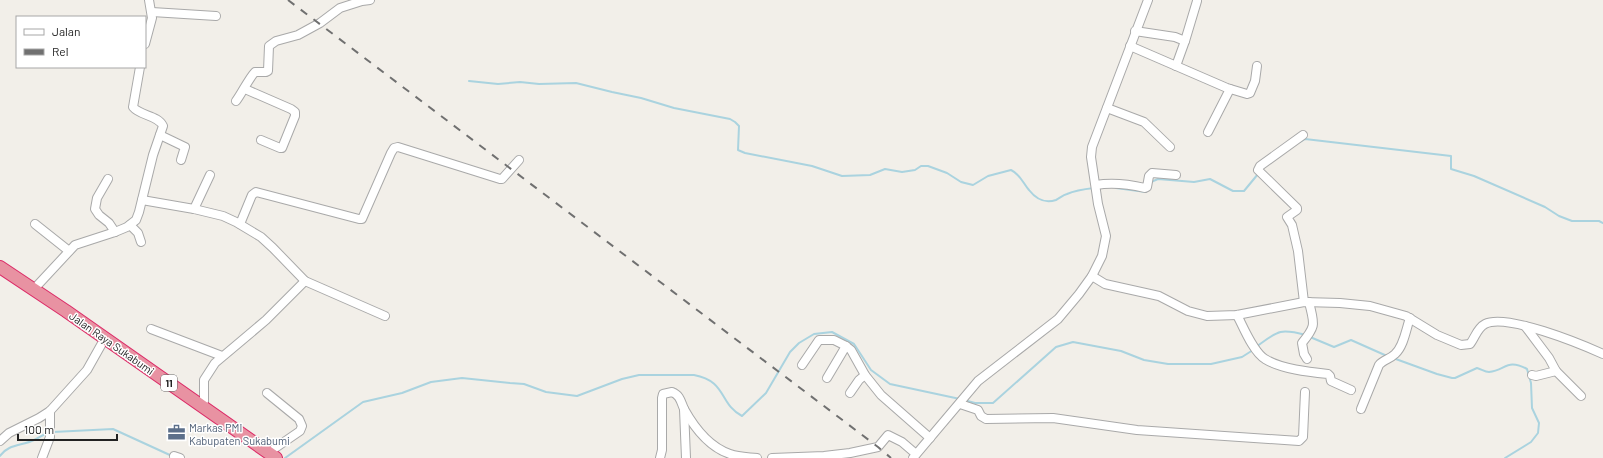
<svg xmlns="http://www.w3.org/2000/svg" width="1603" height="458" font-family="Barlow,sans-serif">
  <rect width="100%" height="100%" fill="#f2efe9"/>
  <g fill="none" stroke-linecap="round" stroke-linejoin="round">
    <g stroke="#aad3df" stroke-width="2">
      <path d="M469,81L498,84L520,82L539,84L576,83L612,92L641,98L674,108L730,119L735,122L739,126L738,150L745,153L812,166L842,176L870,175L885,169L902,172L915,170L921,166H928L947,173L961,182L973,185L988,176L1011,170C1020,174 1023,183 1029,190C1036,199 1044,204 1056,200C1060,198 1063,195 1067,194C1076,190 1085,189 1094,188"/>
      <path d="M1300,142L1305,139L1451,156V169L1474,176L1545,207L1559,216L1572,221H1599L1603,223"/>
      <path d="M1151,182L1158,179L1194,182L1210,179L1233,191H1244L1258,174"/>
      <path d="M1116,188L1146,192L1147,189"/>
      <path d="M1310,337L1334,347L1351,340L1387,356"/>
      <path d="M1256,347C1278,331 1279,328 1306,335"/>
      <path d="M1393,358L1437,374L1452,378H1455L1477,368C1481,369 1485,372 1489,372C1506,370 1507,358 1527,369L1531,383L1532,408L1539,423L1538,433L1531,442L1505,458"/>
      <path d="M964,400L975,403H993L1056,347L1073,342L1121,351L1144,360L1168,364H1211L1242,357L1253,350"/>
      <path d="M53,432L113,429L172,456"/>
      <path d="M0,456C8,444 22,446 34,440C39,438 42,435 48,433"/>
      <path d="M285,458L363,402L402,393L431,382L462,378L510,383L524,384L546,392L577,396L622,379L639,375H694C727,381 719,404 742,416L766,393L790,352L799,343L814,334L832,332L854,344L871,370L890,384L960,399"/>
    </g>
    <defs>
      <g id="minor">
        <path d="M152,12L216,16"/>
        <path d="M1135,31L1175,37L1185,41L1176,66"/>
        <path d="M1185,41L1197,1"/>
        <path d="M145,44L152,18L149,0"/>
        <path d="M1130,46L1227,88L1247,94L1250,93L1255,81L1257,66"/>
        <path d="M245,89L291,109L295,112V116L282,148H280L261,140"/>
        <path d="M236,101C242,93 249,78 255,72H266L268,71L269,46L276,41L298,35L320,23L340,8L362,1L370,0"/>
        <path d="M1107,108L1144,122L1170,147"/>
        <path d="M1208,132L1230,89"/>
        <path d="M160,135L185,147L181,160"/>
        <path d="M1303,135L1260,166L1258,170L1297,208V210L1287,217L1292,225L1298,251L1304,302"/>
        <path d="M108,179L97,198L95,209L99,215L109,223L115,232"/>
        <path d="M1096,185C1113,182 1128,184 1145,188L1147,187L1149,176L1152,173L1176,175"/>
        <path d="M142,200L194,209L223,216L236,222L261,237L273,248L305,281L385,316"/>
        <path d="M194,209L210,175"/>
        <path d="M35,224L69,251"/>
        <path d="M240,224L252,195L256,192L359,219H362L391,153L394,148L398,147L500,179H502L519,160"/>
        <path d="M130,225L138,233L141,242"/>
        <path d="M1092,276L1105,284L1159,296L1188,311L1207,316L1237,315L1304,302L1340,303L1370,306L1406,316L1437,335L1461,345L1470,344C1475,338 1477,328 1485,324C1506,313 1581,344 1603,354"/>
        <path d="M34,289L75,245L115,232L127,227L136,220L139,212L153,155L163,126C158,115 140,116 133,107L140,67"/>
        <path d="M1237,315C1243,326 1253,352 1265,359C1281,369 1309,372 1328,374L1330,376L1331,381L1351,390"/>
        <path d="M1525,326L1549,358L1556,371L1581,396"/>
        <path d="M151,329L222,356"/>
        <path d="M1307,359L1304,354L1302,343C1317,325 1314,324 1309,302"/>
        <path d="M802,365L819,340H834L846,346L851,350L865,375L881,395L930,438"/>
        <path d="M1532,375L1536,376L1556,371"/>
        <path d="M827,378L846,346"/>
        <path d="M267,393L299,419L302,426L300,431L268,453"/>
        <path d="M850,393L859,380L865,375"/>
        <path d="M960,404L978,410L981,416L986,419L1053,418L1137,430L1299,441L1303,437L1305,392"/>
        <path d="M202,406L204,401V380L215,363L266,320L305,281"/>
        <path d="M684,409L686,458"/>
        <path d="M1361,409L1379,365C1383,360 1390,359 1395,354C1404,346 1406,329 1410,318"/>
        <path d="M0,441L9,433L39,418L50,411L87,370L105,338"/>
        <path d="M174,456L180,458"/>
        <path d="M42,458L50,437V411"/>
        <path d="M660,458L662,450V398L663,394L672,392C680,395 681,402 684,409C694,427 709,447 730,454C738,457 748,457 757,458"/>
        <path d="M772,458L824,456L850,453L878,447L888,435L902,442L916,454"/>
        <path d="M913,458L978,381L1058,319L1079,294L1092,276L1102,256L1106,236L1098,204L1091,157L1092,147L1148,0"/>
      </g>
      <path id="highway" d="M0,267L66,311L276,458"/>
    </defs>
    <use href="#minor" stroke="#a9a9a9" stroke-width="10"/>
    <use href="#highway" stroke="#dc2a67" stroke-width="14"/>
    <use href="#minor" stroke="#fff" stroke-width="8"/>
    <use href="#highway" stroke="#e892a2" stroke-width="12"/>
    <path stroke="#707070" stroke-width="2" stroke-dasharray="8 8" stroke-linecap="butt" d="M288,0L878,447L891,458"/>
  </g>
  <defs>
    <symbol id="office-bare" viewBox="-9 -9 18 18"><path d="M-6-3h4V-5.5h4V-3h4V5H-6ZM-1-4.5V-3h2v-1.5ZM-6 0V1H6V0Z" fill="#5c6f8a" stroke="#fff" stroke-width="2.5" paint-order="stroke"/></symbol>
  </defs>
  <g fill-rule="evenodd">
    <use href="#office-bare" x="164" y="420" width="25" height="25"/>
  </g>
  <g text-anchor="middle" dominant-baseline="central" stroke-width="3" stroke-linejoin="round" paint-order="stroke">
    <rect fill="#fff" stroke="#646464" stroke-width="1" x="161" y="375" width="16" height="16" rx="3"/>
    <g font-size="10" font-weight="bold" fill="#222">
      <text x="169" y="383">11</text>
    </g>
    <g font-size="11" fill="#222" stroke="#fff">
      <text transform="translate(112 343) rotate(35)">Jalan Raya Sukabumi</text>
    </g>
    <g font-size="11" fill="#4e5e75" stroke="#fff" text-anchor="start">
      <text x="189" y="427">Markas PMI<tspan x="189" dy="13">Kabupaten Sukabumi</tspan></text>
    </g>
  </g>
  <rect x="16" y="16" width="130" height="52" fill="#ffffff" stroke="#a7a7a7"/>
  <rect x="24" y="29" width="20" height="6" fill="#ffffff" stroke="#a7a7a7"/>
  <text x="52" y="36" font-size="12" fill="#222222">Jalan</text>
  <rect x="24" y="49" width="20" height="6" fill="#707070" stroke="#a7a7a7"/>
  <text x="52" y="56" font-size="12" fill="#222222">Rel</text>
  <path d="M18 434v6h99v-6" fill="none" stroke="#222222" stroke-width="2"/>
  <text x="24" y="434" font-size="12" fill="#222222" stroke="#ffffff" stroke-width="3" paint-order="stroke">100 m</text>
</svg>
